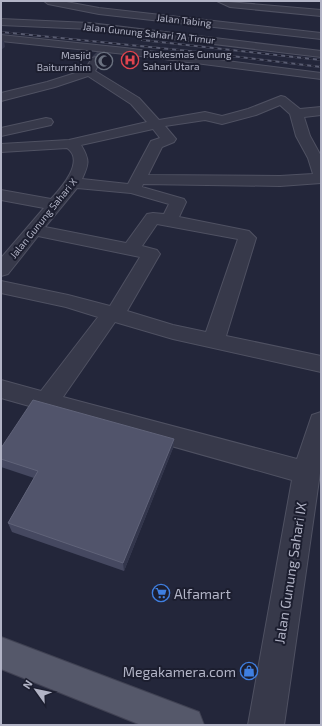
<svg xmlns="http://www.w3.org/2000/svg" width="322" height="726" font-family="'Exo 2',sans-serif">
  <rect width="100%" height="100%" fill="#23263a"/>
  <g fill="none" stroke-linecap="round" stroke-linejoin="round">
    <path stroke="#383b4f" stroke-width="10" stroke-dasharray="10 5" stroke-linecap="butt" d="M96,60L102,54"/>
    <defs>
      <g id="minor">
        <path d="M44,1H61L99,8L321,33V39L99,14L48,4Z"/>
        <path d="M217,1L321,10V16L230,7Z"/>
        <path d="M1,19L90,23L321,51V57L90,29L1,25Z"/>
        <path d="M1,35L125,48L321,73V79L125,54L1,41Z"/>
        <path d="M96,57L101,60L95,71L139,98L159,120L205,112L222,116L248,109L281,96L285,97L300,109L321,107V115L304,117L310,136L321,156V183L280,186L143,184L142,187L184,199L186,202L179,217L249,231L256,238L226,336L321,356V372L173,339L115,322L63,397L297,459L312,415L321,412V466L284,725H248L292,480L1,398V380L41,391L98,317L66,307L1,293V281L68,295L110,306L140,257L38,236L8,274L1,276V258L44,208L1,200V190L51,199C60,189 86,161 67,148L1,152V144L69,140L147,122L131,104L88,76L55,87L1,101V93L47,82L85,70L92,58ZM280,105L290,114L296,136L308,158L313,174L280,176L148,175L162,147L174,142L176,139L165,126L205,120L222,124L256,115ZM153,129L160,138L151,141L128,184L82,179C89,164 90,160 81,145ZM77,188L131,193L169,204L164,214L153,213L147,214L126,243L45,227ZM157,224L238,239L206,332L173,325L127,311L160,254L157,250L142,246Z"/>
        <path d="M46,118L51,119L53,122L51,125L1,136V128Z"/>
      </g>
      <path id="primary" d="M1,637L199,712L204,725H141L1,669Z"/>
    </defs>
    <use href="#minor" stroke="#4f5162" stroke-width="2"/>
    <use href="#primary" stroke="#404253" stroke-width="2"/>
    <use href="#minor" fill="#37394a" fill-rule="evenodd"/>
    <use href="#primary" fill="#55586a" fill-rule="evenodd"/>
    <defs>
      <g id="rail">
        <path d="M1,32L199,52L321,67"/>
        <path d="M142,40L321,60"/>
      </g>
    </defs>
    <use href="#rail" stroke="#595c71" stroke-width="2"/>
    <use href="#rail" stroke="#1c1e2f" stroke-width="1.5" stroke-dasharray="4" stroke-linecap="butt"/>
  </g>
  <path fill="#454860" d="M174,439L173,448L124,571L12,532L8,523L34,478L1,467V448Z"/>
  <g fill="#33364c">
    <path d="M4,40L5,47L1,50V42Z"/>
    <path d="M174,439L173,448L124,571L123,563Z"/>
  </g>
  <path fill="#51546b" stroke="#606379" d="M33,400L174,439L123,563L8,523L38,471L1,459V448Z"/>
  <defs>
    <symbol id="hospital-ring" viewBox="-11 -11 22 22"><circle r="9.5" fill="#1c1e2f" stroke="#e0444e" stroke-width="1.5"/><path d="M-5-5h3v3.5h4V-5h3V5h-3V1.5h-4V5h-3Z" fill="#e0444e"/></symbol>
    <symbol id="mosque-ring" viewBox="-11 -11 22 22"><circle r="9.5" fill="#1c1e2f" stroke="#6b7280" stroke-width="1.5"/><path d="M3.5-4.9A6 6 0 1 0 3.5 4.9A5 5 0 1 1 3.5-4.9Z" fill="#6b7280"/></symbol>
    <symbol id="supermarket-ring" viewBox="-11 -11 22 22"><circle r="9.5" fill="#1c1e2f" stroke="#3f7fe0" stroke-width="1.5"/><path d="M-6-5.5h2.5l.6 2H6L4.5 2H-2.5L-4.4-4H-6ZM-1.5 3.2a1.3 1.3 0 1 0 .1 0ZM3 3.2a1.3 1.3 0 1 0 .1 0Z" fill="#3f7fe0"/></symbol>
    <symbol id="shop-ring" viewBox="-11 -11 22 22"><circle r="9.5" fill="#1c1e2f" stroke="#3f7fe0" stroke-width="1.5"/><path d="M-5-2.5h2.3a2.7 3.5 0 0 1 5.4 0H5L5.5 6h-11ZM-1.5-2.5h3a1.5 2.3 0 0 0-3 0Z" fill="#3f7fe0"/></symbol>
  </defs>
  <g fill-rule="evenodd">
    <use href="#hospital-ring" x="120" y="50" width="20" height="20"/>
    <use href="#mosque-ring" x="94" y="51" width="20" height="20"/>
    <use href="#supermarket-ring" x="151" y="583" width="20" height="20"/>
    <use href="#shop-ring" x="239" y="661" width="20" height="20"/>
  </g>
  <g text-anchor="middle" dominant-baseline="central" stroke-width="4" stroke-linejoin="round" paint-order="stroke">
    <g font-size="10" fill="#b2b4c6" stroke="#1c1e2f">
      <text transform="translate(184 20) rotate(6)">Jalan Tabing</text>
      <text transform="translate(149 33) rotate(6)">Jalan Gunung Sahari 7A Timur</text>
      <text transform="translate(43 218) rotate(-51)">Jalan Gunung Sahari X</text>
    </g>
    <g font-size="10" fill="#b2b4c6" stroke="#1c1e2f" text-anchor="start">
      <text x="143" y="54">Puskesmas Gunung<tspan x="143" dy="12">Sahari Utara</tspan></text>
      <text x="91" y="55" text-anchor="end">Masjid<tspan x="91" dy="12">Baiturrahim</tspan></text>
    </g>
    <g font-size="14" fill="#b2b4c6" stroke="#1c1e2f">
      <text transform="translate(290 573) rotate(-81)">Jalan Gunung Sahari IX</text>
    </g>
    <g font-size="14" fill="#b2b4c6" stroke="#1c1e2f" text-anchor="start">
      <text x="174" y="593">Alfamart</text>
      <text x="236" y="671" text-anchor="end">Megakamera.com</text>
    </g>
  </g>
  <rect width="322" height="726" fill="none" stroke="#b2b4c6" stroke-width="4"/>
  <g transform="translate(36 690) rotate(303)" stroke="#1c1e2f" stroke-width="3" paint-order="stroke">
  <path d="M0-3L7 15L0 10L-7 15Z" fill="#b2b4c6"/>
  <text y="-6" font-size="11" font-weight="bold" text-anchor="middle" fill="#b2b4c6">N</text>
  </g>
</svg>
